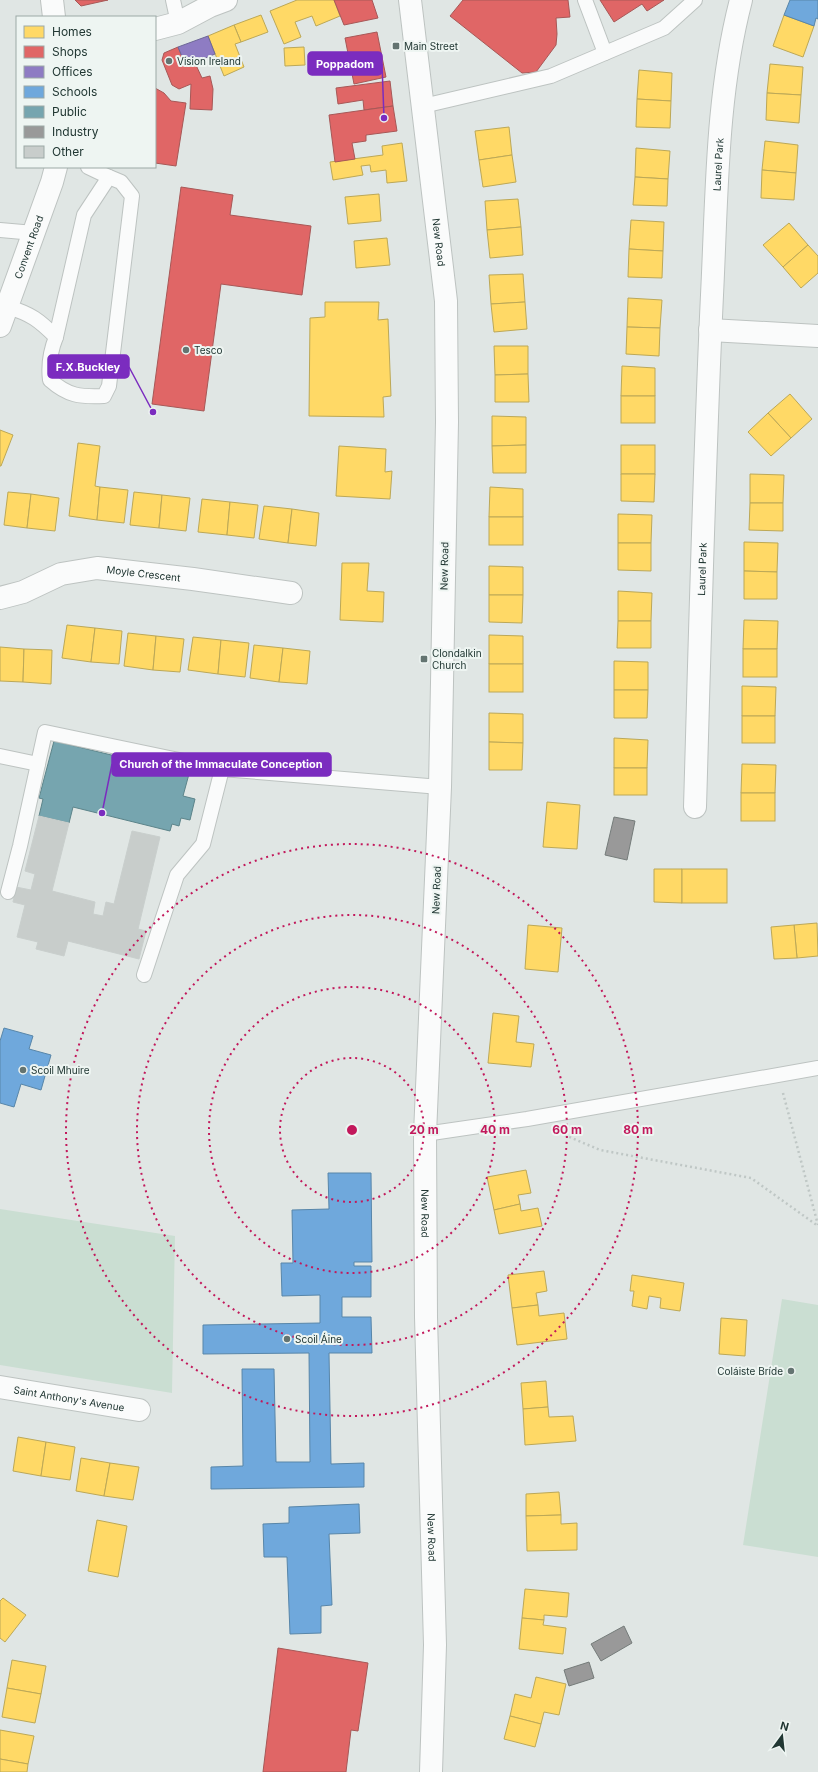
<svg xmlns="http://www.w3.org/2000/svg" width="818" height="1772" font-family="Inter,sans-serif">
  <rect width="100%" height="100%" fill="#e0e6e4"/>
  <g fill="#caded2">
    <path d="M0,1209L175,1236L172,1393L0,1365Z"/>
    <path d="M782,1299L818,1305V1557L743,1545Z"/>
  </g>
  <g fill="#ffd966" stroke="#bca857">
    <path d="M297,0H334L340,16L316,26L312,16L295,22L301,37L284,44L270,11Z"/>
    <path d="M261,15L268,32L241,42L234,25Z"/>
    <path d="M784,15L814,26L803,57L773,46Z"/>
    <path d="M234,25L241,42L235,44L244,67L224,76L208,36Z"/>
    <path d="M304,47L305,65L285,66L284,48Z"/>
    <path d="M770,64L803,67L801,95L767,93Z"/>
    <path d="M639,70L672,73L671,101L637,99Z"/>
    <path d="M767,93L801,95L799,123L766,120Z"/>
    <path d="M637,99L671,101L670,128L636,127Z"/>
    <path d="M509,127L512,155L479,160L475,131Z"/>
    <path d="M765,141L798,145L796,173L762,170Z"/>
    <path d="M402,143L407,181L387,183L386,170L371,172L370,165L361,166L363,175L333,180L330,162L383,155L382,146Z"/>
    <path d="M636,148L670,151L668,179L635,177Z"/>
    <path d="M512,155L516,182L483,187L479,160Z"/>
    <path d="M762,170L796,173L794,200L761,198Z"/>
    <path d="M635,177L668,179L667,206L633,205Z"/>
    <path d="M379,194L381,221L348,224L345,197Z"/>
    <path d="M518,199L521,227L487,230L485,201Z"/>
    <path d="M631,220L664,222L663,251L629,249Z"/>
    <path d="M789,223L808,245L783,267L763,245Z"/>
    <path d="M521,227L523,255L490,258L487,230Z"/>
    <path d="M387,238L390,265L356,268L354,241Z"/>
    <path d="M808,245L818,256V273L801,288L783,267Z"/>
    <path d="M629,249L663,251L662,278L628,277Z"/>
    <path d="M523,274L525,302L491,304L489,275Z"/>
    <path d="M628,298L662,300L660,328L627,327Z"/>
    <path d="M325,302H379L378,320L388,319L391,396L383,397L384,417L309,416L310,318L325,317Z"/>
    <path d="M525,302L527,329L494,332L491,304Z"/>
    <path d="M627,327L660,328L659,356L626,354Z"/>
    <path d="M494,346H528V374L495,375Z"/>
    <path d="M622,366L655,368V396H621Z"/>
    <path d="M528,374L529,402H495V375Z"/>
    <path d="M790,394L812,419L791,438L768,413Z"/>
    <rect x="621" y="396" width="34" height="27"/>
    <path d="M768,413L791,438L771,456L748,432Z"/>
    <path d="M492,416L526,417V445L492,446Z"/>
    <path d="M0,430L13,435L1,466H0Z"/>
    <path d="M78,443L100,446L95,486L100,487L97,520L69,516Z"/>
    <path d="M526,445V473H493L492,446Z"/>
    <rect x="621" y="445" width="34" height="29"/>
    <path d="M339,446L386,449L385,472L392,471L390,499L336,496Z"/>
    <path d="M621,474H655L654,502L621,501Z"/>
    <path d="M750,474L784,475L783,503H750Z"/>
    <path d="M100,487L128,490L124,523L97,520Z"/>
    <path d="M490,487L523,489V517H489Z"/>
    <path d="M8,492L31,494L27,528L4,525Z"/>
    <path d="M134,492L162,495L159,528L130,525Z"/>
    <path d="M31,494L59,498L55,531L27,528Z"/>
    <path d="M162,495L190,498L186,531L159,528Z"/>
    <path d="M202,499L230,502L227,535L198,532Z"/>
    <path d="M230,502L258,505L254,538L227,535Z"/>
    <path d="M750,503H783V531L749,530Z"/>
    <path d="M264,506L292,509L288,543L259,539Z"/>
    <path d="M292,509L319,513L316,546L288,543Z"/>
    <path d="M618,514L652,515L651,543H618Z"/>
    <rect x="489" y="517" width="34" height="28"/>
    <path d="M744,542L778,543L777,572L744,571Z"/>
    <path d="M618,543H651V571L618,570Z"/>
    <path d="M342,563H369L367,591L384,592L383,622L340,620Z"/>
    <path d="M489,566L523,567V595H489Z"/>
    <path d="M744,571L777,572V599H744Z"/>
    <path d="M618,591L652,593L651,621H618Z"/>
    <path d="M489,595H523L522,623L489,622Z"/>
    <path d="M744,620L778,621L777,649H743Z"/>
    <path d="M618,621H651V648H617Z"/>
    <path d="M67,625L95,628L91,662L62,658Z"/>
    <path d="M95,628L122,631L119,664L91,662Z"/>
    <path d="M128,633L156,636L153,670L124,666Z"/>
    <path d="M489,635L523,636V664H489Z"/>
    <path d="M156,636L184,639L180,672L153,670Z"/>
    <path d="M193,637L221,640L218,674L188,670Z"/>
    <path d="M221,640L249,643L245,677L218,674Z"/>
    <path d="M254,645L283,648L279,682L250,678Z"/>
    <path d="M0,647L24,649L23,682L0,681Z"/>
    <path d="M283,648L310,651L307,684L279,682Z"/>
    <path d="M24,649L52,650L51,684L23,682Z"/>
    <rect x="743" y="649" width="34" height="28"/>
    <path d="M614,661L648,662V690H614Z"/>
    <rect x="489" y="664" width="34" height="28"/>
    <path d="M742,686L776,687L775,716H742Z"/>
    <path d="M614,690H648L647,718H614Z"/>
    <path d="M489,713L523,714V743L489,742Z"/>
    <rect x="742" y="716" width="33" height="27"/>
    <path d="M614,738L648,740L647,768H614Z"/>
    <path d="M489,742L523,743L522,770H489Z"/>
    <path d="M742,764L776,765L775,793H741Z"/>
    <rect x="614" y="768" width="33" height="27"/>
    <rect x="741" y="793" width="34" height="28"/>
    <path d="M547,802L580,805L577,849L543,847Z"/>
    <path d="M654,869H682V903L654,902Z"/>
    <rect x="682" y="869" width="45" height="34"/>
    <path d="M817,923L818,956L797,958L794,925Z"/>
    <path d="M528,925L562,928L558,972L525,969Z"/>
    <path d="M794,925L797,958L774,959L771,927Z"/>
    <path d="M493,1013L519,1016L516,1042L534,1044L531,1067L488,1063Z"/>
    <path d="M526,1170L531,1193L518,1195L520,1204L494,1210L487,1177Z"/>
    <path d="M520,1204L521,1211L538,1208L542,1226L499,1234L494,1210Z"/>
    <path d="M544,1271L547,1291L536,1293L538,1305L512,1308L508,1275Z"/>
    <path d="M632,1275L684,1283L680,1311L660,1308L661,1298L649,1296L647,1309L632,1306L634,1291H630Z"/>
    <path d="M538,1305L539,1316L564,1313L567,1339L517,1345L512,1308Z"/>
    <path d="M721,1318L747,1320L745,1356L719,1354Z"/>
    <path d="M546,1381L548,1407L523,1409L521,1383Z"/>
    <path d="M548,1407L549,1417L573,1416L576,1441L525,1445L523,1409Z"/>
    <path d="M18,1437L46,1442L41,1476L13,1471Z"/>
    <path d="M46,1442L75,1447L70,1480L41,1476Z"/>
    <path d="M81,1458L110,1463L104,1496L76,1491Z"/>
    <path d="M110,1463L139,1467L133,1500L104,1496Z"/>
    <path d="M559,1492L561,1515L526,1516V1494Z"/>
    <path d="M561,1515V1524L577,1523V1550L527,1551L526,1516Z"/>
    <path d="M97,1520L127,1526L118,1577L88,1571Z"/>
    <path d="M525,1589L569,1593L567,1617L544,1615V1620L522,1618Z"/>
    <path d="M3,1598L26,1615L5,1642L0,1638V1601Z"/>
    <path d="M522,1618L544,1620L543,1625L566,1628L563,1654L519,1649Z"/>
    <path d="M12,1660L46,1666L41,1694L7,1688Z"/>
    <path d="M536,1677L566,1684L559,1715L544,1712L541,1724L510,1716L515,1694L531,1698Z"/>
    <path d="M7,1688L41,1694L35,1723L2,1717Z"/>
    <path d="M510,1716L541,1724L535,1747L504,1739Z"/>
    <path d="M0,1730L34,1736L28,1764L0,1759Z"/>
    <path d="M0,1759L28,1764L27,1772H0Z"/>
  </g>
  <g fill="#e06666" stroke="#a75857">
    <path d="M75,0H108L81,6Z"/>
    <path d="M334,0H372L378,18L344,25Z"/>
    <path d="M463,0H568L570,17L556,18L557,34L556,45L536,72L522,73L450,16Z"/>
    <path d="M600,0H664L647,11L642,4L614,22Z"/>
    <path d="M377,32L386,77L354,84L345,38Z"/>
    <path d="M178,47L186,66L195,63L202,78L210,76L213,89L212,110L190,109L191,84L179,89L172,85L162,60L164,53Z"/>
    <path d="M390,81L393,106L364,110L363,100L338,104L336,88Z"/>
    <path d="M155,88L164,93L171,101L186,103L176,166L155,163Z"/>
    <path d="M393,106L397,131L366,135V141L352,143L355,159L335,162L329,115Z"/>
    <path d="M181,187L233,195L230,215L311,226L302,295L221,284L204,411L152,404Z"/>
    <path d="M278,1648L368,1663L358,1731L351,1730L346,1772H263Z"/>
  </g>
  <path fill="#8e7cc3" stroke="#6d6798" d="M208,36L215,54L186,66L178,47Z"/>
  <g fill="#6fa8dc" stroke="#5886a9">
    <path d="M790,0H818V19L816,18L814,26L784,15Z"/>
    <path d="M4,1028L33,1036L29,1049L51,1055L41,1090L21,1084L14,1107L0,1103V1041Z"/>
    <path d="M328,1173H371L372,1262H354V1266H371V1297H342V1317H371L372,1353H329L331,1464L364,1463V1487L211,1489V1467L243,1466L242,1369H274L276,1462H310L309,1353L203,1354V1325L320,1323V1295L282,1296L281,1263H293L292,1210L329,1209Z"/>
    <path d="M359,1504L360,1533L329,1534L332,1605L321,1606V1633L290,1634L287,1557H264L263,1524L289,1523V1507Z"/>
  </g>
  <path fill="#76a5af" stroke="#5c848a" d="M54,741L189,774L183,796L195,799L190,820L181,818L179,826L172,824L170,831L73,807L69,823L39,816L43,799L39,798Z"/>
  <g fill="#999" stroke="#757c7a">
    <path d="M614,817L635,821L627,860L605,855Z"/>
    <path d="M624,1626L632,1643L601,1661L591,1644Z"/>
    <path d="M589,1662L594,1678L569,1686L564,1670Z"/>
  </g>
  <path fill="#c8cdcb" stroke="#c9cfcd" d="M39,816L69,823L52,891L95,902L93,914L103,916L106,902L114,904L132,831L160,837L138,929L146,931L139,959L68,941L64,956L36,949L38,942L17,937L25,905L13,902L16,887L31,890L35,874L25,871Z"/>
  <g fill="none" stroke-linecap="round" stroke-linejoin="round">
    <defs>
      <g id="lane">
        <path d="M173,0L178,23"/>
        <path d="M585,0L605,53"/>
        <path d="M423,106L551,76L664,28L695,0"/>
        <path d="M88,167L109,177"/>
        <path d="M109,177L121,182L132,196L109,386L104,396C80,397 68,396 50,380C48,364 50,352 56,337L84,215Z"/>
        <path d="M0,230L34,233"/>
        <path d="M8,307C31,314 39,320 56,337"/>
        <path d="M0,756L38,764"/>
        <path d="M8,892L20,846L45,732L222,769"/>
        <path d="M144,975L177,875L203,844L222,769L440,787"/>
        <path d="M425,1134L527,1119L818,1068"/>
      </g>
      <g id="street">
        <path d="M710,330L818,336"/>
        <path id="s1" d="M0,598L23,592L61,574L97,568L193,579L291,593"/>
        <path id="s2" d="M695,807C700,636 704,465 712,295C717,196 716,96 741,0"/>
        <path id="s3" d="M0,1387L139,1410"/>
      </g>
      <g id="secondary">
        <path d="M52,0L54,17"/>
        <path id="s4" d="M410,0L446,301L447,422L440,787L425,1134L426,1317L435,1645L431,1772"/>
        <path d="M155,29L178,23L210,6L226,0"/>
        <path id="s5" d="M0,326L52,182L56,167"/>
      </g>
    </defs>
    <use href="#lane" stroke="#bdc3c1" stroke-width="16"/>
    <use href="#street" stroke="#bdc3c1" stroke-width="24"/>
    <use href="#secondary" stroke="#bdc3c1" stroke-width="24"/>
    <g stroke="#bfc7c5" stroke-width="2.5" stroke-dasharray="2 3" stroke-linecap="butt">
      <path d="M783,1093L818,1225"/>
      <path d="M560,1133L600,1150L751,1178L818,1226"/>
    </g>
    <use href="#lane" stroke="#fafbfb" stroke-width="14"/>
    <use href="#street" stroke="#fafbfb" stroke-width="22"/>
    <use href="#secondary" stroke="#fafbfb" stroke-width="22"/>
  </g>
  <g fill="none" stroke="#c2185b" stroke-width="2" stroke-dasharray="2 4">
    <circle cx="352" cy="1130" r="72"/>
    <circle cx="352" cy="1130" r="143"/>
    <circle cx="352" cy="1130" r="215"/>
    <circle cx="352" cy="1130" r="286"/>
  </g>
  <g fill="#647471" stroke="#eef5f2" stroke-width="1.5">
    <rect x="392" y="42" width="8" height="8" rx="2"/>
    <circle cx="169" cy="61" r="4"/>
    <circle cx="186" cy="350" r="4"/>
    <rect x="420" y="655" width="8" height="8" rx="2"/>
    <circle cx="23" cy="1070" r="4"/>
    <circle cx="287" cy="1339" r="4"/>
    <circle cx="791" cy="1371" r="4"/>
  </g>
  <g text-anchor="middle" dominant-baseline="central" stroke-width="4" stroke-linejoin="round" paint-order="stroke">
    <g font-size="10" fill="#213733" stroke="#eef5f2" text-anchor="start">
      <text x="404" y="46">Main Street</text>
      <text x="177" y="61">Vision Ireland</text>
      <text x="194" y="350">Tesco</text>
      <text x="432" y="653">Clondalkin<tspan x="432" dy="12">Church</tspan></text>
      <text x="31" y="1070">Scoil Mhuire</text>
      <text x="295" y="1339">Scoil Áine</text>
      <text x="783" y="1371" text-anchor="end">Coláiste Bríde</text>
    </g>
    <g font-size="10" fill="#213733" stroke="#eef5f2">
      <text stroke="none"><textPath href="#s2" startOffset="643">Laurel Park</textPath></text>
      <text stroke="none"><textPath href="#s4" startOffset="244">New Road</textPath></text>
      <text stroke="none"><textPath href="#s5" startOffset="84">Convent Road</textPath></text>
      <text transform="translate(444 566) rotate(-89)">New Road</text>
      <text stroke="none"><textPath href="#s2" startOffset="238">Laurel Park</textPath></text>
      <text stroke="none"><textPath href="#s1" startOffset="149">Moyle Crescent</textPath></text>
      <text transform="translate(436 890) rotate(-88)">New Road</text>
      <text stroke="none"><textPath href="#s4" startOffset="1216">New Road</textPath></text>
      <text stroke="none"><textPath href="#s3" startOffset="70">Saint Anthony's Avenue</textPath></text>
      <text stroke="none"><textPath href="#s4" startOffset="1540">New Road</textPath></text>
    </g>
  </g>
  <circle cx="352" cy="1130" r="6" fill="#c2185b" stroke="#eef5f2" stroke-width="2"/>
  <g font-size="12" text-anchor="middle" font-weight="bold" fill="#c2185b" stroke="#eef5f2" stroke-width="4" stroke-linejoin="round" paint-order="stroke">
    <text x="424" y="1134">20 m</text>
    <text x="495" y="1134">40 m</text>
    <text x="567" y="1134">60 m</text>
    <text x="638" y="1134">80 m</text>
  </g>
  <path fill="none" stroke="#7b2cbf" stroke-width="1.5" d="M384 118L382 64M153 412L129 367M102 813L112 764"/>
  <g fill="#7b2cbf" stroke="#eef5f2" stroke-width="1.5">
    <circle cx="384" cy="118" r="4"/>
    <circle cx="153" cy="412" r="4"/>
    <circle cx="102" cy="813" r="4"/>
  </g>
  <g fill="#7b2cbf" stroke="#7b2cbf" stroke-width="1.5">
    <rect x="308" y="52" width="74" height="23" rx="4"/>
    <rect x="48" y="355" width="81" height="23" rx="4"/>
    <rect x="112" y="753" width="219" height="23" rx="4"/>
  </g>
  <g font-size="11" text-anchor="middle" font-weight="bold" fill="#fff">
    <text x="345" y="68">Poppadom</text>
    <text x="88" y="371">F.X.Buckley</text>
    <text x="221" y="768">Church of the Immaculate Conception</text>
  </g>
  <rect x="16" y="16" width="140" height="152" fill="#eef5f2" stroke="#9ca9a6"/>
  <rect x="24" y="26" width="20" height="12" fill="#ffd966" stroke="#9ca9a6"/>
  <text x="52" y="36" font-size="12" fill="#213733">Homes</text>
  <rect x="24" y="46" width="20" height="12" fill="#e06666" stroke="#9ca9a6"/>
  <text x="52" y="56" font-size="12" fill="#213733">Shops</text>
  <rect x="24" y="66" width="20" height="12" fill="#8e7cc3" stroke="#9ca9a6"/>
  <text x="52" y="76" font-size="12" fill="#213733">Offices</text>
  <rect x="24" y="86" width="20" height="12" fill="#6fa8dc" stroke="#9ca9a6"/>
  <text x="52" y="96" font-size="12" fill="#213733">Schools</text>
  <rect x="24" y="106" width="20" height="12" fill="#76a5af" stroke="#9ca9a6"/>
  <text x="52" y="116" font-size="12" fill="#213733">Public</text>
  <rect x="24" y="126" width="20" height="12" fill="#999999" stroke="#9ca9a6"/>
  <text x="52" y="136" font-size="12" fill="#213733">Industry</text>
  <rect x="24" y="146" width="20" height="12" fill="#c8cdcb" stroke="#9ca9a6"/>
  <text x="52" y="156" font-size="12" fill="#213733">Other</text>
  <g transform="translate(782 1736) rotate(15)" stroke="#eef5f2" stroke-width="3" paint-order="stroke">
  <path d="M0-3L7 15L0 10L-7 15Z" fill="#213733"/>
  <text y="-6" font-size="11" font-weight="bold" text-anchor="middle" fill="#213733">N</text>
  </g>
</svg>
